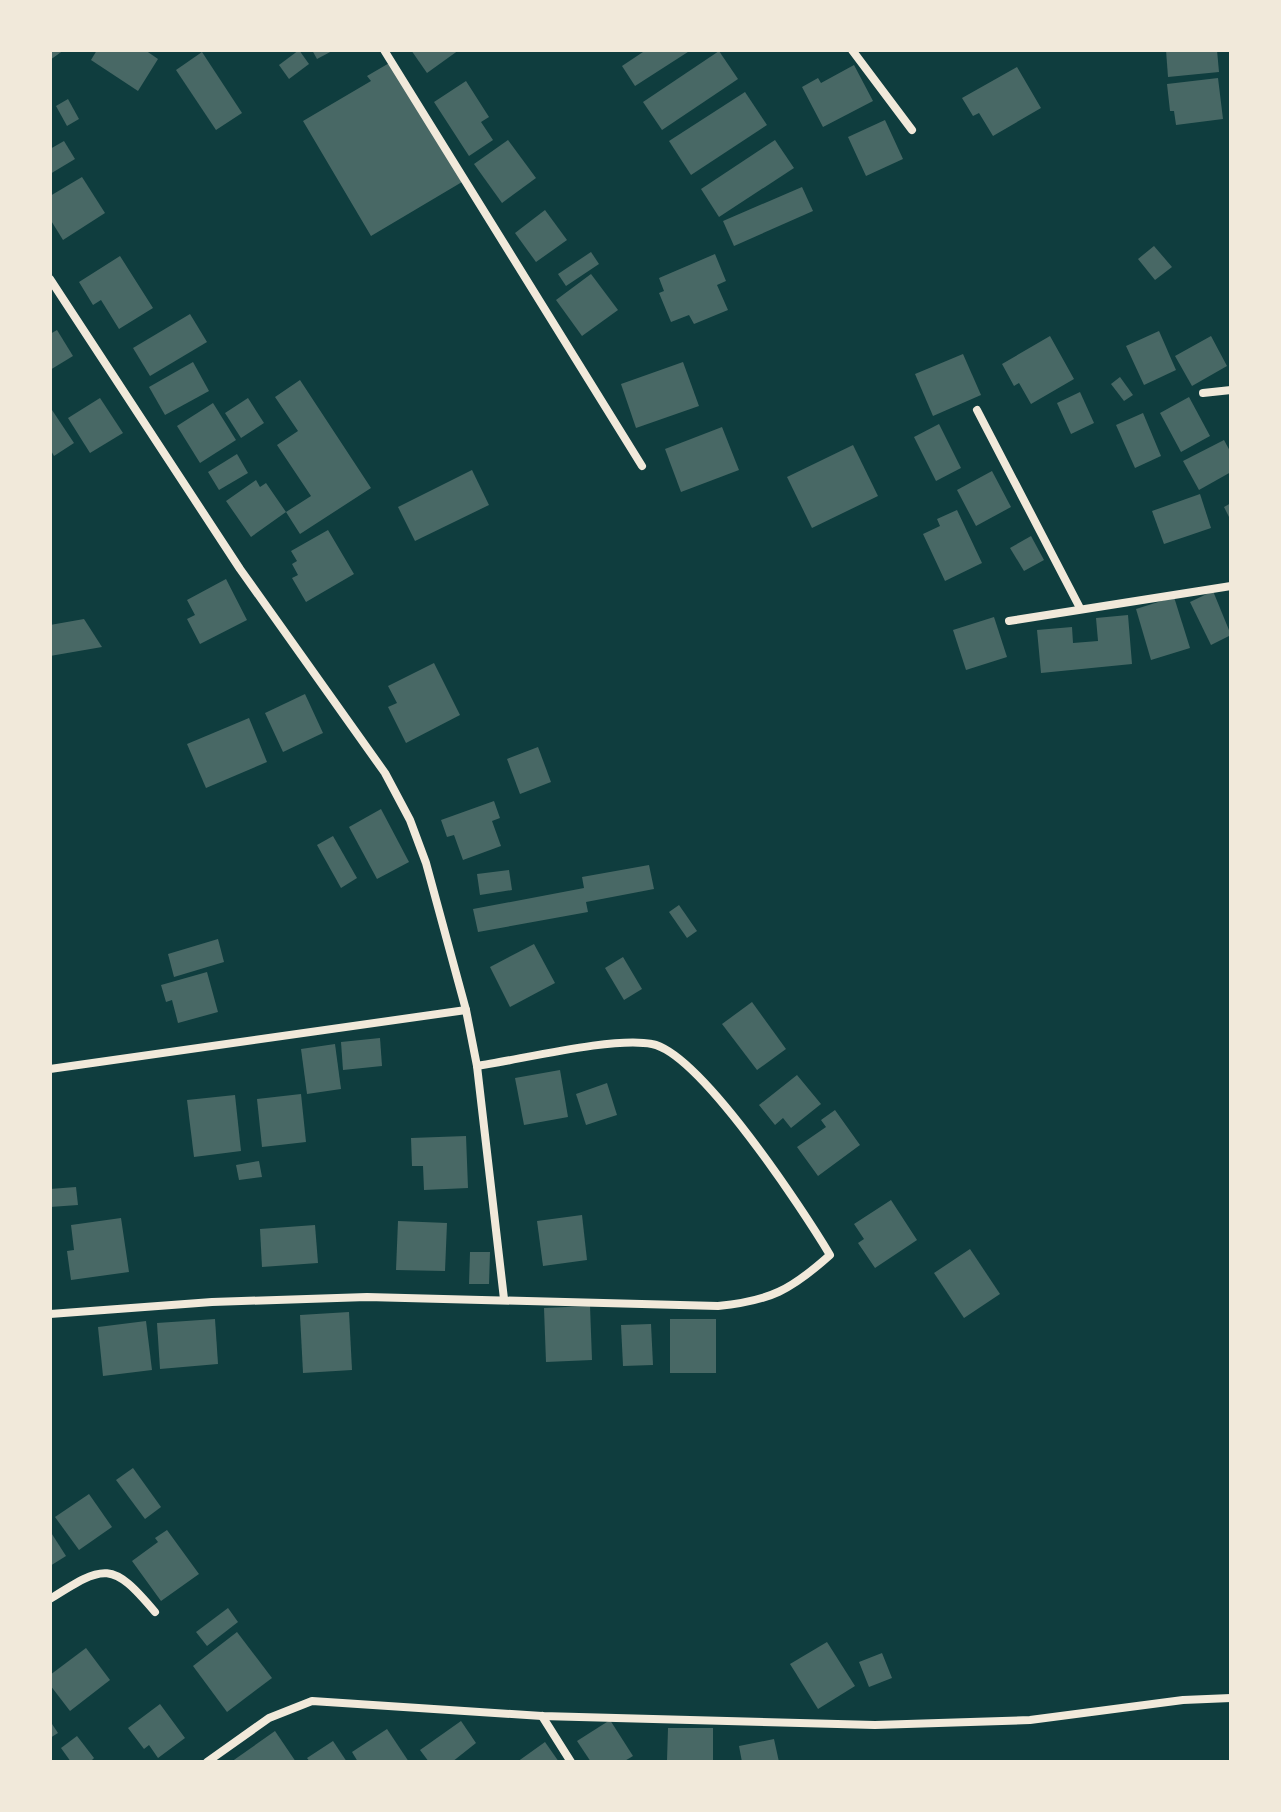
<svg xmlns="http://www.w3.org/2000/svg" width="1281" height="1812" font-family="Raleway,sans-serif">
  <rect width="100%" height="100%" fill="#0f3d3e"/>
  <g fill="#486865">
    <path d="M50,50H64L50,60Z"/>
    <path d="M97,50H145L158,59L138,91L91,60Z"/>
    <path d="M299,50L309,64L289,79L279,65Z"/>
    <path d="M312,50H334L317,59Z"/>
    <path d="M411,50H459L427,73Z"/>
    <path d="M646,50H691L635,86L622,66Z"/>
    <path d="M1166,50H1217L1219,72L1168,77Z"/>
    <path d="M719,51L738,79L662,130L643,102Z"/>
    <path d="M202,52L242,113L216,130L176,70Z"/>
    <path d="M391,62L462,182L371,236L303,121L371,81L367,76Z"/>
    <path d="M854,65L873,101L823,127L802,87L818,78L821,83Z"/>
    <path d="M1017,67L1041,108L993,136L979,113L973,116L962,98Z"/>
    <path d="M1218,78L1223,119L1176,125L1174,111H1170L1167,84Z"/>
    <path d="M466,81L489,117L481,122L493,140L469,156L434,102Z"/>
    <path d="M745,92L767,125L691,175L669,141Z"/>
    <path d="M68,99L79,119L67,126L56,106Z"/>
    <path d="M885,120L903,159L866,176L848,137Z"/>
    <path d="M508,140L536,178L502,203L474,164Z"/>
    <path d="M775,140L794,168L719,217L701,189Z"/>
    <path d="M64,141L75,159L50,174V149Z"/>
    <path d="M82,177L105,213L63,240L50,219V196Z"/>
    <path d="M802,187L813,211L734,246L723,221Z"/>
    <path d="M545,210L567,240L536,262L515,233Z"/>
    <path d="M1154,246L1172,267L1155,280L1138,259Z"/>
    <path d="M591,252L599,264L566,286L558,274Z"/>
    <path d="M715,254L726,281L717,285L728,310L694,324L689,315L671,322L659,293L664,291L659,278Z"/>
    <path d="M120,256L153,308L119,329L101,300L93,305L79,282Z"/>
    <path d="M591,274L618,310L582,336L556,300Z"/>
    <path d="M190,314L207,342L150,376L133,348Z"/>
    <path d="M57,330L73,356L50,370V334Z"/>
    <path d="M1159,331L1176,370L1144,385L1126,346Z"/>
    <path d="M1050,336L1074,379L1031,404L1019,383L1014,386L1002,364Z"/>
    <path d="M1211,336L1227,366L1192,386L1175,356Z"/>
    <path d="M963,354L981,395L933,416L915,374Z"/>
    <path d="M193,362L209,391L165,415L149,387Z"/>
    <path d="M683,362L699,406L636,428L621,384Z"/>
    <path d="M1120,377L1133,395L1124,401L1111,384Z"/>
    <path d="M300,380L371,488L300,534L286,512L311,496L277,445L298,431L275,397Z"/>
    <path d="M1080,392L1094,423L1071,434L1057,403Z"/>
    <path d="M1189,397L1210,436L1181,452L1160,413Z"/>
    <path d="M100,398L123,433L90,453L68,418Z"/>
    <path d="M248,398L264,423L241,438L225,413Z"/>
    <path d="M213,403L236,440L200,463L177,426Z"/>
    <path d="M52,410L74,443L54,456L50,449Z"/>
    <path d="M1143,413L1161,456L1135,468L1116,425Z"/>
    <path d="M939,424L961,468L936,481L914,437Z"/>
    <path d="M722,427L739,470L681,492L665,449Z"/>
    <path d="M1224,440L1231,453V472L1199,490L1183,461Z"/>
    <path d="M853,445L878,496L812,528L787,477Z"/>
    <path d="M237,454L248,473L219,490L208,472Z"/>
    <path d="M472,470L489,505L415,541L398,507Z"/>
    <path d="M992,471L1011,507L976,526L957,490Z"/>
    <path d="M256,480L260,487L266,483L286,512L251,537L226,501Z"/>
    <path d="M1200,494L1211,528L1164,544L1152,511Z"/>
    <path d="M1231,503V521L1224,507Z"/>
    <path d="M957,510L982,563L945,581L923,534L940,526L937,519Z"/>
    <path d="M328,530L354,574L306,602L292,578L298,575L292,564L297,561L291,551Z"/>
    <path d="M1031,536L1044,560L1024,571L1010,548Z"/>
    <path d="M226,579L247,620L200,644L187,619L195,615L187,600Z"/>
    <path d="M1213,591L1231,635L1211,645L1190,602Z"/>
    <path d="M1174,597L1190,648L1151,660L1136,609Z"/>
    <path d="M1128,615L1132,664L1041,673L1037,630L1072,627L1073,643L1098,641L1096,618Z"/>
    <path d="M994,617L1007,657L966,670L953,630Z"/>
    <path d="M84,619L102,647L50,656V625Z"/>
    <path d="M434,663L460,715L406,743L388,707L397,703L388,686Z"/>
    <path d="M305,694L323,733L283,752L265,713Z"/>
    <path d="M249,718L267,762L206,788L187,744Z"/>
    <path d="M538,747L551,782L520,794L507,759Z"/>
    <path d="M494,801L500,818L492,821L501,846L463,860L454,835L447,837L441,820Z"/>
    <path d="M381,809L409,862L377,879L349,827Z"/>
    <path d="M333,836L357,878L341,888L317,845Z"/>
    <path d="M649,865L654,889L586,902L588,912L478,932L473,909L584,888L582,877Z"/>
    <path d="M509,870L512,890L480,895L477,874Z"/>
    <path d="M679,905L697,931L687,938L669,912Z"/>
    <path d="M218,939L224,962L174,977L168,954Z"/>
    <path d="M534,944L555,983L510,1007L490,967Z"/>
    <path d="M623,957L642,989L624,1000L605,968Z"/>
    <path d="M207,972L218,1012L178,1023L172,1000L166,1002L161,985Z"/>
    <path d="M752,1002L786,1049L757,1070L722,1024Z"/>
    <path d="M380,1038L382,1066L343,1070L341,1042Z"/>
    <path d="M335,1044L341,1089L307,1094L301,1049Z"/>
    <path d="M560,1070L568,1117L524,1125L515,1078Z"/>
    <path d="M797,1075L821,1104L791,1128L783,1118L775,1125L759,1105Z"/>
    <path d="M607,1083L617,1115L586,1125L576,1094Z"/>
    <path d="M301,1094L306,1142L262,1147L257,1099Z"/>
    <path d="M235,1095L241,1151L194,1157L187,1100Z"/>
    <path d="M835,1110L860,1145L818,1176L797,1147L826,1127L821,1120Z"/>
    <path d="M466,1136L468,1188L424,1190L423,1166H412L411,1138Z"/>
    <path d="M259,1161L262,1177L239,1180L236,1165Z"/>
    <path d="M76,1187L78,1205L50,1207V1189Z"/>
    <path d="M891,1200L917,1240L875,1268L858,1243L864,1239L854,1224Z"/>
    <path d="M582,1215L587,1260L543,1266L537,1221Z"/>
    <path d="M121,1218L129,1272L71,1280L67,1251L74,1250L71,1225Z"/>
    <path d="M398,1221L447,1223L445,1271L396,1270Z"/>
    <path d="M315,1225L318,1263L262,1267L260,1229Z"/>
    <path d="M970,1249L1000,1294L964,1318L934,1273Z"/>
    <path d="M470,1252H490L489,1284H469Z"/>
    <path d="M590,1306L592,1360L546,1362L544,1308Z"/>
    <path d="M349,1312L352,1370L303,1373L300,1315Z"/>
    <path d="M215,1319L218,1364L160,1369L157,1323Z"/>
    <rect x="670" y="1319" width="46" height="54"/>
    <path d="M146,1321L152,1370L103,1376L98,1327Z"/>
    <path d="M651,1324L653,1365L623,1366L621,1325Z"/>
    <path d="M133,1468L161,1507L145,1519L116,1480Z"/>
    <path d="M89,1494L112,1527L79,1550L55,1517Z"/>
    <path d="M167,1530L199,1574L161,1601L132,1561L158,1542L155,1538Z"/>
    <path d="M50,1531L66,1556L50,1566Z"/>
    <path d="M228,1608L238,1622L207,1646L196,1632Z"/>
    <path d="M237,1632L272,1678L227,1712L193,1666Z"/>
    <path d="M827,1642L855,1686L818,1709L790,1664Z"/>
    <path d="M86,1648L110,1680L70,1711L50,1685V1675Z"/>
    <path d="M882,1653L892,1678L869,1687L859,1662Z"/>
    <path d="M160,1704L185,1738L158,1758L149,1745L144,1749L128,1728Z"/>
    <path d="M610,1720L633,1756L623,1762H591L577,1741Z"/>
    <path d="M50,1721L58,1733L50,1738Z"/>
    <path d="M461,1721L476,1743L452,1762H429L420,1750Z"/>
    <path d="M668,1728H713V1761H667Z"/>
    <path d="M387,1729L409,1762H358L352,1752Z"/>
    <path d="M275,1731L296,1762H231Z"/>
    <path d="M77,1736L94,1758L90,1762H71L61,1748Z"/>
    <path d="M774,1739L779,1762H742L739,1746Z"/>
    <path d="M333,1741L347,1762H310L307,1758Z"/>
    <path d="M545,1742L559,1762H517Z"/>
  </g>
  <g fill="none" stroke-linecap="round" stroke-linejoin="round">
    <g stroke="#f1e9da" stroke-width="8">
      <path d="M384,50L642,466"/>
      <path d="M852,50L912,130"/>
      <path d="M50,279L240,569L385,773L410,820L426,863L466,1010L477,1066L504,1299"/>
      <path d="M1203,393L1231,390"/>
      <path d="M977,410L1080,608"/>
      <path d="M1009,621L1231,586"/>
      <path d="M50,1069L466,1010"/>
      <path d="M50,1314L212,1302L367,1297L718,1306C770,1301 791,1290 830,1255C803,1210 700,1053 652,1044C614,1036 519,1060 477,1066"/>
      <path d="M50,1599C105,1564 112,1561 155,1612"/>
      <path d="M542,1716L571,1762"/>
      <path d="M207,1762L269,1718L312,1701L542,1716L875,1725L1030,1720L1183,1700L1231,1698"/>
    </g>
  </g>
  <rect width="1281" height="1812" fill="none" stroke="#f1e9da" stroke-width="104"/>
</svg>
